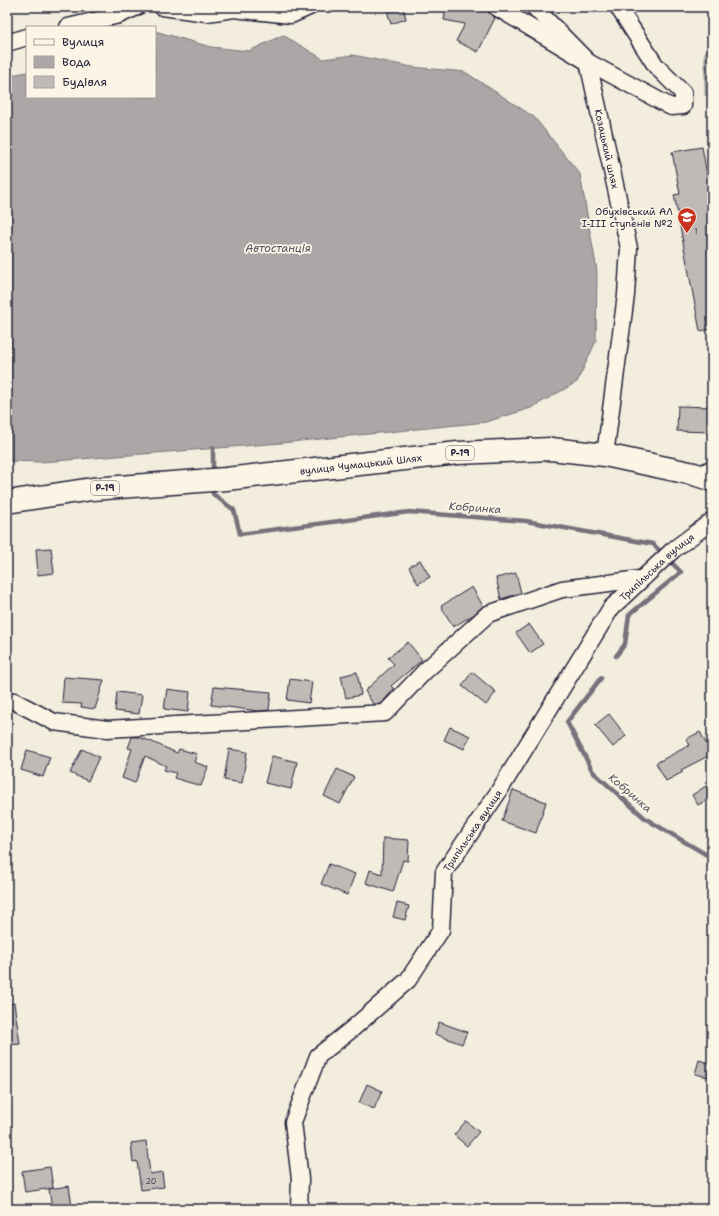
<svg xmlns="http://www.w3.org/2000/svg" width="719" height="1216" font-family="'Shantell Sans',sans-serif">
  <rect width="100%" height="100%" fill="#f3edde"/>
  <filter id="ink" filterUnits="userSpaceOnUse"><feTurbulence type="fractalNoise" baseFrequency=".025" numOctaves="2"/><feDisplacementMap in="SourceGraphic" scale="8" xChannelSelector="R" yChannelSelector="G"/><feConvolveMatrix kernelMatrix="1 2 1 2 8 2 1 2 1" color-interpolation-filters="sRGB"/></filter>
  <g filter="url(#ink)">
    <path fill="#d4cfc6" stroke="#7b7880" d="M712,44V95H705V53Z"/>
    <path fill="#aca7a6" stroke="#75727b" d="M155,31L211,47L249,51L283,35L323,59L353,55L412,67L465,72L534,117L580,174L597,271L596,341L577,382L531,408L486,422L281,443L42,462L7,461V76L27,72V97H155Z"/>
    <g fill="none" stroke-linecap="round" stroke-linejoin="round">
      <g stroke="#75727b" stroke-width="4.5">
        <path d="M213,474V448"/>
        <path d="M213,486V494L234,510L240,534L409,512L526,521L653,544L681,572L629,615L625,644L616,656"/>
        <path d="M601,678L567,722L593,772L646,819L712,858"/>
      </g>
    </g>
    <g fill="#bfbab6" stroke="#22223b">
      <path d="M386,7H403L406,19L391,24Z"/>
      <path d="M446,7H466L485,11V9L495,18L478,52L456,41L465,24L444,20Z"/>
      <path d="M702,147L711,196H709L712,213V329L700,331L674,195L680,194L672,152Z"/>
      <path d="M678,406L712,407V432L677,431Z"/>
      <path d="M51,548L54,573L38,575L36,549Z"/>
      <path d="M420,560L430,577L418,584L409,567Z"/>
      <path d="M516,573L521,593L501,599L496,578Z"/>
      <path d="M472,587L483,606L473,615L453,627L441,606Z"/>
      <path d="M529,624L543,644L530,653L516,633Z"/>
      <path d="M408,642L422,660L391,686L394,689L381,704H373L365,691L394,664L388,658Z"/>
      <path d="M357,672L361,695L346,698L341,676Z"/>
      <path d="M472,672L496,692L486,705L462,686Z"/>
      <path d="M64,677L104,680L95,709L81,707L82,704L62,703Z"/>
      <path d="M290,679L312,682L309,703L287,700Z"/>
      <path d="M214,687L271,692L269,710L259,711L211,705Z"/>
      <path d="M167,689L190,692L188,712L164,709Z"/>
      <path d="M117,692L142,695L139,714L115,711Z"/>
      <path d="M609,714L626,736L613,747L595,725Z"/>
      <path d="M450,727L470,736L464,749L444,740Z"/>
      <path d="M700,732L712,754L681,770L683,772L666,781L656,763L690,745L686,739Z"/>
      <path d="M132,737H138L150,741L177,753L179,749L197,754L194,762L208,767L201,786L174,778L176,773L164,770L166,766L145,756L135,783L122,778L132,749L128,748Z"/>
      <path d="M82,749L99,757L88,781L70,773Z"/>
      <path d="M229,749L247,752L242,783L224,780Z"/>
      <path d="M27,750L50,757L43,777L21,770Z"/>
      <path d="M272,756L297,762L291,789L265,783Z"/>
      <path d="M337,769L354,777L340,804L324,796Z"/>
      <path d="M706,786L712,797L698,805L692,795Z"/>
      <path d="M513,790L546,802L536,833L502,821Z"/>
      <path d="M383,838L409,840L408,861L403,860L393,892L366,883L370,870L382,874Z"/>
      <path d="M329,864L355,874L347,895L321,884Z"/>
      <path d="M397,903L409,906L405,920L393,917Z"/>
      <path d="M14,1003L20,1044L7,1045V1004Z"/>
      <path d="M439,1022L467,1032L462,1044L435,1034Z"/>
      <path d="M699,1060L712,1064L708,1077L695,1074Z"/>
      <path d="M367,1084L382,1091L374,1109L359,1103Z"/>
      <path d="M466,1121L479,1132L467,1146L454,1135Z"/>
      <path d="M146,1141L150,1174L162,1172L164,1187L141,1190L137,1161L133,1162L131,1143Z"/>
      <path d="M50,1167L53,1188L25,1192L22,1171Z"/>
      <path d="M69,1186L72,1207L52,1209L49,1189Z"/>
    </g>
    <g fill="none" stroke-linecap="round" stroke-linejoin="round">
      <defs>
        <path id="service" d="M698,471L712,464"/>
        <g id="minor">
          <path d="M162,7L207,13L234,9L291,15L309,7"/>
          <path d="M496,7L588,62L671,107L683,106V93L656,66L618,7"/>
          <path id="s1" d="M534,7L588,62L629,248L626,295L605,455"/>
          <path d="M68,27L119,15L137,7"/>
          <path d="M7,43L27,37"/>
          <path d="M7,700L14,701L54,722L107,729L385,713L424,672L488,614L562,589L640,579"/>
          <path id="s2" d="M299,1209L300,1179L293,1122L318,1056L352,1029L408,980L441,930L444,872L499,791L611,608L673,550L712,521"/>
        </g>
        <g id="primary">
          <path id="s3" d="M7,502L92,489L226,479L458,453L551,449L605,455L694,474L712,480"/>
        </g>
      </defs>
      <use href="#service" stroke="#22223b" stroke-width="11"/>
      <use href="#minor" stroke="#22223b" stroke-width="19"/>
      <use href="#primary" stroke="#22223b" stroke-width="25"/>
      <use href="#service" stroke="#fcf5e5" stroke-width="8"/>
      <use href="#minor" stroke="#fcf5e5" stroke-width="16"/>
      <use href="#primary" stroke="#fcf5e5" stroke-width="22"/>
    </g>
  </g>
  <defs>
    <symbol id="school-pin" viewBox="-11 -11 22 30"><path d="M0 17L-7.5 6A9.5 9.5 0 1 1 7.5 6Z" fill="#c8321e" stroke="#fcf5e5"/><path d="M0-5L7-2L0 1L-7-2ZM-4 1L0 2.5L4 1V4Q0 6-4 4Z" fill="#fff"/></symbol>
  </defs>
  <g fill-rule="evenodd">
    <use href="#school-pin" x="676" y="206" width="22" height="30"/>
  </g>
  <g text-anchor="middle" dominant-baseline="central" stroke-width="3.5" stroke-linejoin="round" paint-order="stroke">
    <g font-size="8" fill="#49485a">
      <text x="696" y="231">1</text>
      <text x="151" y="1181">20</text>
    </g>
    <g fill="#fcf5e5" stroke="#63616e" stroke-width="1">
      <rect x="446" y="446" width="28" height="14" rx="3"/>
      <rect x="91" y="481" width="28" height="14" rx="3"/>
    </g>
    <g font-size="9" font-weight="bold" fill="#22223b">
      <text x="460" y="453">Р-19</text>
      <text x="105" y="488">Р-19</text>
    </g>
    <g font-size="10" fill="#22223b" stroke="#fcf5e5">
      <text stroke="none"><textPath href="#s1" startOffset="166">Козацький шлях</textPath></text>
      <text stroke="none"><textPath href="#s3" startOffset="356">вулиця Чумацький Шлях</textPath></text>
      <text stroke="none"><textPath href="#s2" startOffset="768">Трипільська вулиця</textPath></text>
      <text stroke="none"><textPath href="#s2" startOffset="444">Трипільська вулиця</textPath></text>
    </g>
    <g font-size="10" fill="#22223b" stroke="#fcf5e5" text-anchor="end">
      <text x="673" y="211">Обухівський АЛ<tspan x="673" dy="12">І-ІІІ ступенів №2</tspan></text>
    </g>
    <g font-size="11" font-style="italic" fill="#525160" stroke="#fcf5e5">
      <text x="278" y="248">Автостанція</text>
      <text transform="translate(475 508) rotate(4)">Кобринка</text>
      <text transform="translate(630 793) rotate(41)">Кобринка</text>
    </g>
  </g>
  <rect width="719" height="1216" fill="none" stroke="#fcf5e5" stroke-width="24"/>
  <rect x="12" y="12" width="695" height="1192" fill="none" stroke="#22223b" stroke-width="1.5" filter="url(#ink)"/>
  <rect x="26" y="26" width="130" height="72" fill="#fcf5e5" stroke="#a5a1a1"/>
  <rect x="34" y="39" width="20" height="6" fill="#fcf5e5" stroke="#a5a1a1"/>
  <text x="62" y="46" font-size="12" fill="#22223b">Вулиця</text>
  <rect x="34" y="56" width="20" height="12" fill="#aca7a6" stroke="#a5a1a1"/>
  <text x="62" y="66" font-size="12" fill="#22223b">Вода</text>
  <rect x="34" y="76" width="20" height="12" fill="#bfbab6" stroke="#a5a1a1"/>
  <text x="62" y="86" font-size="12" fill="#22223b">Будівля</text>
</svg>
